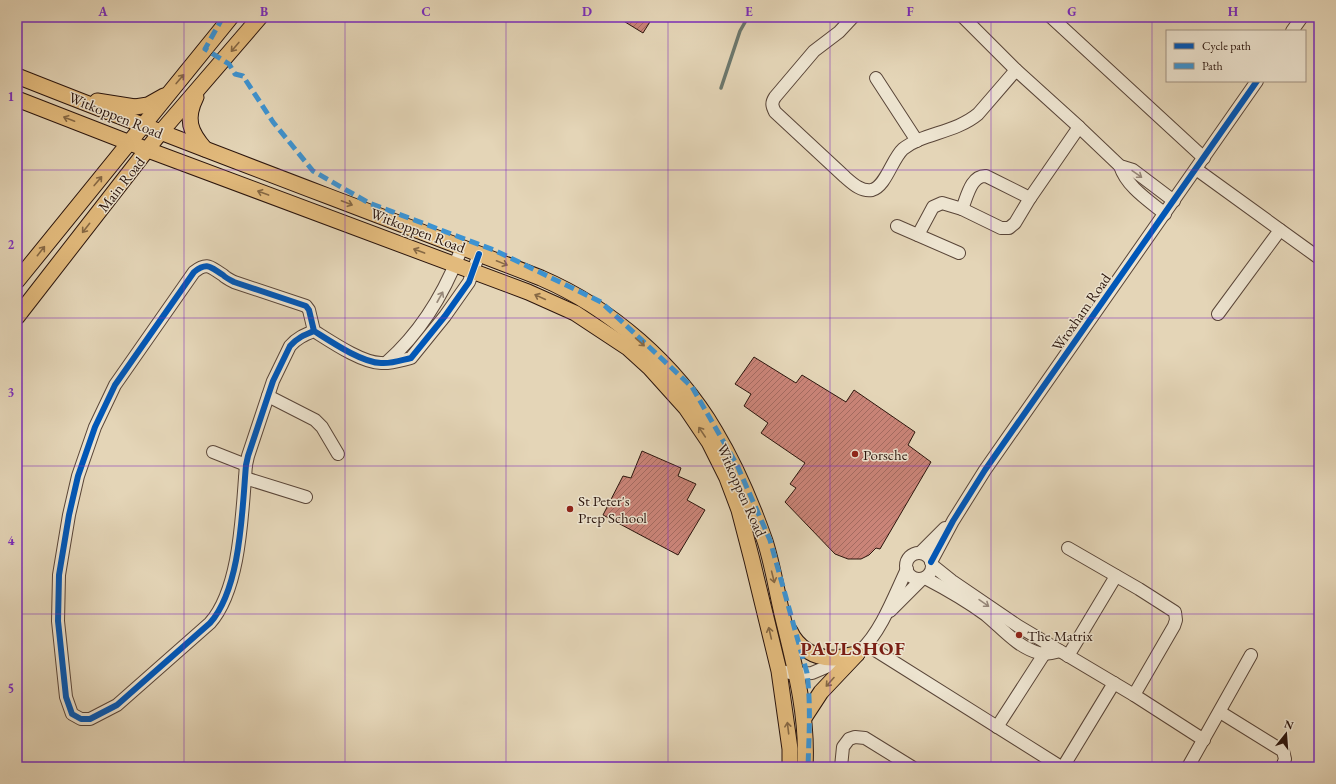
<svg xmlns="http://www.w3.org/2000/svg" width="1336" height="784" font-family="'EB Garamond',serif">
  <defs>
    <pattern id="building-hatch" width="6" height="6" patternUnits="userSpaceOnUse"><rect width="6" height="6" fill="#ca8478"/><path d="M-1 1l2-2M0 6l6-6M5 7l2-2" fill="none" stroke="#a46b61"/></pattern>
  </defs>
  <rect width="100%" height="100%" fill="#e4d5b7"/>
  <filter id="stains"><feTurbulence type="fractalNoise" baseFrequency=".005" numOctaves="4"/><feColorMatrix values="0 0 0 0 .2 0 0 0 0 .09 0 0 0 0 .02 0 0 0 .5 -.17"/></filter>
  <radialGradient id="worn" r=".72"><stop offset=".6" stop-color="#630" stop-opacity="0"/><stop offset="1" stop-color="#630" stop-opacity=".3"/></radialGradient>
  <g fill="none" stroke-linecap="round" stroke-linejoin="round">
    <path stroke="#6b776d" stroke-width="3.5" d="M721,88L740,31L748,17"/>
  </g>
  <g fill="url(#building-hatch)" stroke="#2b150d">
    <path d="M617,17H653L643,33Z"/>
    <path d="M754,357L796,383L802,375L846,402L854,390L915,432L908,445L931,462L880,549L876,548L869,555L861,559H848L835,554L785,502L796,488L790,484L805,463L761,433L768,423L744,406L751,394L735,384Z"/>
    <path d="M642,451L681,468L678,476L696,484L687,500L705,510L678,555L603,515L623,476L631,478Z"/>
  </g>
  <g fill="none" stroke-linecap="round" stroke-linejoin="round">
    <defs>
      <g id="minor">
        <path d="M853,17L839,32L814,51L775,97C771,103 772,106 775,112L845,177C852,183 861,192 872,190C886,186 892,159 903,149C923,133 955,133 978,114L1016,70"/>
        <path d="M963,17L1016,70L1079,127L1120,166L1133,170L1174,201"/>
        <path d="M1051,17L1204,158"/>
        <path d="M1292,31L1302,17"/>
        <path d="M876,78L917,141"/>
        <path d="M1120,166C1127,187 1148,200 1165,214"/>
        <path d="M1196,169L1319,258"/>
        <path d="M962,209C967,197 971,175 986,176L1030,198"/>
        <path d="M897,226L959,253"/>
        <path d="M918,235L933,207L942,203L962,209L1001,228H1009L1015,223L1030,198L1079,127"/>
        <path d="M1218,314L1280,230"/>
        <path d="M314,331L309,310L306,306L234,282C230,280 226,278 223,275C211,268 208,261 194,272L115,385L95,427L78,476L69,515L59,575L58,621L66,697L72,714L81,719H90L117,705L210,623C241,588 242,511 246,465L248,456L273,381L290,346C297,338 304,335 314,331C330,341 362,363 381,363C391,364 402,360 411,358L445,316L469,282L479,254"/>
        <path d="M387,362C422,331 446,290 462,247"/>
        <path d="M268,396L315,420L322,427L338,454"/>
        <path d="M213,452L246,465"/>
        <path d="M245,478L306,497"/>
        <path d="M1068,548L1139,589L1175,612L1176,620L1174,626L1134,695"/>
        <path d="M920,553L945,528"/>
        <circle cx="919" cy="566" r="13"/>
        <path d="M931,562L953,521L985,470L1257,81"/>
        <path d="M932,565L952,581L1018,626L1134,695L1204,740"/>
        <path d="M925,578C946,589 967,601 986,615C1003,629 1017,647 1039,653C1045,655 1053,653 1060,651"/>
        <path d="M890,611L922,579"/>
        <path d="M867,645L1061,767"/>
        <path d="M861,650C881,632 895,594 907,569"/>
        <path d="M1068,656L1116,576"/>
        <path d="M779,671L797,674L812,673L845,659"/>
        <path d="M1220,712L1283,751L1285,759L1282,767"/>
        <path d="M997,727L1048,648"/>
        <path d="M841,767L843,747L849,739L855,737L865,738L912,767"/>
        <path d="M1063,767L1114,683"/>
        <path d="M1188,767L1251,655"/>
      </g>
      <g id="major">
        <path d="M17,76C191,145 366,210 541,278C611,308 676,365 715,431C736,466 752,504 765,541C773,566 777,593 783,618C795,667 808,716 805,767"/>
        <path d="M196,97C185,119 190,132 205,149"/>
        <path d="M17,99L148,150L528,292L575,313L628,348L650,368L686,408L709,442L727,478L739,510L752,560L779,671L790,749V767"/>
        <path d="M97,101L135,107L148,105L164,96"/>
        <path d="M17,281L231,17"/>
        <path d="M17,317L160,133L260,17"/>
        <path d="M790,631C797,647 814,658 832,658C840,658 849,655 857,654"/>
        <path d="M804,718L821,692L857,654"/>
      </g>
    </defs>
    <use href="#minor" stroke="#594538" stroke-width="14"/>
    <use href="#major" stroke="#2b150d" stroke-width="17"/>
    <use href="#minor" stroke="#ede4d0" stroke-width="12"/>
    <use href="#major" stroke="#e2ba7c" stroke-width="15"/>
    <path stroke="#3c93d2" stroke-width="5" stroke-dasharray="10 5" stroke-linecap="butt" d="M223,17L205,49L229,64L235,74L243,76L273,122L313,171L369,203L494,250L601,302L692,387L737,465L770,540L807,673C811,705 809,736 808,767"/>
    <defs>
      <g id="cycleway">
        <path d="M314,331L309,310L306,306L234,282C230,280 226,278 223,275C211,268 208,261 194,272L115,385L95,427L78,476L69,515L59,575L58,621L66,697L72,714L81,719H90L117,705L210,623C241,588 242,511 246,465L248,456L273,381L290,346C297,338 304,335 314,331C330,341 362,363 381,363C391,364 402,360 411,358L445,316L469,282L479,254"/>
        <path d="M931,562L953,521L985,470L1257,81"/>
      </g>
    </defs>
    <use href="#cycleway" stroke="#ede4d0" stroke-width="8"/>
    <use href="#cycleway" stroke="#0057b8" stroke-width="6"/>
  </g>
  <defs><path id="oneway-shaft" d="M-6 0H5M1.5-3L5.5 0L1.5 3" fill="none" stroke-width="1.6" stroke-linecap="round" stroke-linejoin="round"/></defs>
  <g stroke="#866844">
    <use href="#oneway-shaft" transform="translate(235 47) rotate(130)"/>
    <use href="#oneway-shaft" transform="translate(180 79) rotate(-50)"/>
    <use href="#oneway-shaft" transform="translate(69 119) rotate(-159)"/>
    <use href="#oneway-shaft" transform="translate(98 181) rotate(-50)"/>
    <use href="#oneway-shaft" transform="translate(263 193) rotate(-160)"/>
    <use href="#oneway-shaft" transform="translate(347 203) rotate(21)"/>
    <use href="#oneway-shaft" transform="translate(86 228) rotate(128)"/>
    <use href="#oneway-shaft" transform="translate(41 251) rotate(-52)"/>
    <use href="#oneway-shaft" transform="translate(419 251) rotate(-160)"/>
    <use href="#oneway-shaft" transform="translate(502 263) rotate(22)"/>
    <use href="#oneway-shaft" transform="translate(540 297) rotate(-155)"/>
    <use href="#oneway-shaft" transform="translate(640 342) rotate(41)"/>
    <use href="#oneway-shaft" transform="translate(702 432) rotate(-124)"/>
    <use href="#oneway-shaft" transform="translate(773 577) rotate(76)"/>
    <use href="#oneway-shaft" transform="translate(770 633) rotate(-103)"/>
    <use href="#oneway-shaft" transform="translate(830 682) rotate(132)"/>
    <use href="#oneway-shaft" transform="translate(788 728) rotate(-97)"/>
  </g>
  <g stroke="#968778">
    <use href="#oneway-shaft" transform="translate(1137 174) rotate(35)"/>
    <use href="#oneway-shaft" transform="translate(440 297) rotate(-61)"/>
    <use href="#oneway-shaft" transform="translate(984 603) rotate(35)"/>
  </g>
  <path fill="none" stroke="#7b2cbf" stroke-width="1" stroke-opacity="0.55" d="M184,17V767M345,17V767M506,17V767M668,17V767M830,17V767M991,17V767M1152,17V767M17,170H1319M17,318H1319M17,466H1319M17,614H1319"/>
  <g fill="#8f2418" stroke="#ede4d0" stroke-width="1.5">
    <circle cx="855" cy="454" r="4"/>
    <circle cx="570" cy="509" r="4"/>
    <circle cx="1019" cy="635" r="4"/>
  </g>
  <g text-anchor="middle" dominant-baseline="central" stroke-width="3" stroke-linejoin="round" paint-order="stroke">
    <g font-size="15" fill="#2b150d" stroke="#ede4d0">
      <text transform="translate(116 115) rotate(22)">Witkoppen Road</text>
      <text transform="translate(121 184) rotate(-52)">Main Road</text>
      <text transform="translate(418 230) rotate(21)">Witkoppen Road</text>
      <text transform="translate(1081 312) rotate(-55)">Wroxham Road</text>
      <text transform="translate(742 490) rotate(66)">Witkoppen Road</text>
    </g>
    <g font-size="15" fill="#2b150d" stroke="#ede4d0" text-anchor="start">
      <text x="863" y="454">Porsche</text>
      <text x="578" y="500">St Peter's<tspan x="578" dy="17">Prep School</tspan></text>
      <text x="1027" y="635">The Matrix</text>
    </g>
    <g font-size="19" font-weight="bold" letter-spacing="1" fill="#7a1f14" stroke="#ede4d0">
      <text x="853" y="648">PAULSHOF</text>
    </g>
  </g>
  <rect width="1336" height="784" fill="none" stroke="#e4d5b7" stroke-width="44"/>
  <rect x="1166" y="30" width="140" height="52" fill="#ede4d0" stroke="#9f9182"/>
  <rect x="1174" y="43" width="20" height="6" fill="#0057b8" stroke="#9f9182"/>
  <text x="1202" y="50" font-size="12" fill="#2b150d">Cycle path</text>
  <rect x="1174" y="63" width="20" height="6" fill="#3c93d2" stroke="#9f9182"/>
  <text x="1202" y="70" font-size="12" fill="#2b150d">Path</text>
  <g transform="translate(1286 734) rotate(17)" stroke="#ede4d0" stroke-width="3" paint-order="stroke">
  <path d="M0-3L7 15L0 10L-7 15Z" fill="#2b150d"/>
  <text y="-6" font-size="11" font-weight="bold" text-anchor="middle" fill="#2b150d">N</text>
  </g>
  <rect x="22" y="22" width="1292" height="740" fill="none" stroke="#7b2cbf" stroke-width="1.5"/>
  <g font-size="13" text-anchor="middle" font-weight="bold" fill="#7b2cbf">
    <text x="103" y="16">A</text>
    <text x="264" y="16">B</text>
    <text x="426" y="16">C</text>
    <text x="587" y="16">D</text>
    <text x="749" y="16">E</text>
    <text x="910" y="16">F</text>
    <text x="1072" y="16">G</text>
    <text x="1233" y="16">H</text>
    <text x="11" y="101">1</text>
    <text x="11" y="249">2</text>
    <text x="11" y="397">3</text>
    <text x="11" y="545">4</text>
    <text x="11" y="693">5</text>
  </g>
  <rect width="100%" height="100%" filter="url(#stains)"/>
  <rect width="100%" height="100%" fill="url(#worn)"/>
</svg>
